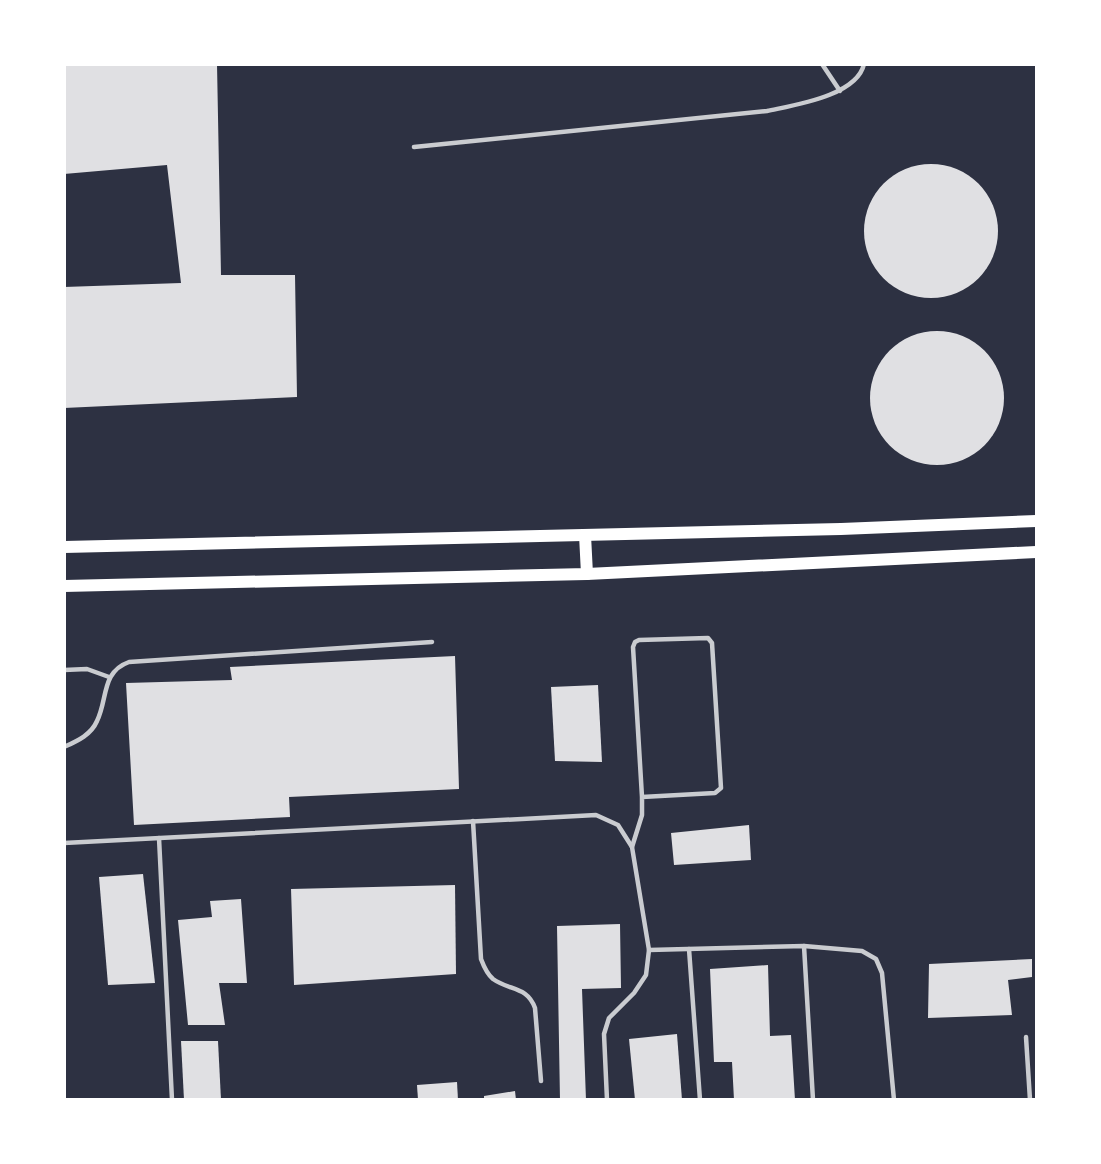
<svg xmlns="http://www.w3.org/2000/svg" width="1101" height="1164" font-family="'Open Sans',sans-serif">
  <rect width="100%" height="100%" fill="#2d3142"/>
  <g fill="#e0e0e3">
    <path d="M64,64H217L221,275H295L297,397L64,408V287L181,283L167,165L64,174Z"/>
    <circle cx="931" cy="231" r="67"/>
    <circle cx="937" cy="398" r="67"/>
    <path d="M455,656L459,789L289,797L290,817L134,825L126,683L232,680L230,667Z"/>
    <path d="M598,685L602,762L555,761L551,687Z"/>
    <path d="M749,825L751,860L674,865L671,833Z"/>
    <path d="M143,874L155,983L108,985L99,877Z"/>
    <path d="M455,885L456,974L294,985L291,889Z"/>
    <path d="M241,899L247,983H219L225,1025H188L178,920L212,917L210,901Z"/>
    <path d="M620,924L621,988L582,989L586,1100H560L557,926Z"/>
    <path d="M1032,959V977L1008,980L1012,1015L928,1018L929,964Z"/>
    <path d="M768,965L770,1036L791,1035L795,1100H734L732,1062H714L710,969Z"/>
    <path d="M677,1034L682,1100H635L629,1039Z"/>
    <path d="M181,1041H218L221,1100H184Z"/>
    <path d="M457,1082L458,1100H418L417,1085Z"/>
    <path d="M515,1091L516,1100H484V1096Z"/>
  </g>
  <g fill="none" stroke-linecap="round" stroke-linejoin="round">
    <g stroke="#caccd0" stroke-width="4.5">
      <path d="M822,64L840,91"/>
      <path d="M414,147L767,111C794,105 857,96 864,64"/>
      <path d="M64,670L87,669L109,677"/>
      <path d="M64,747C77,741 91,735 97,721C108,699 101,672 129,662L432,642"/>
      <path d="M473,821L481,959C484,967 487,974 493,979C510,991 527,986 535,1008L541,1081"/>
      <path d="M159,838L172,1100"/>
      <path d="M64,843L596,815L618,825L632,847L649,950L804,946L862,951L876,959L882,973L894,1100"/>
      <path d="M632,847L642,815V797L633,647L635,642L639,640L708,638L712,643L721,788L715,793L642,797"/>
      <path d="M804,946L813,1100"/>
      <path d="M689,949L700,1100"/>
      <path d="M1026,1037L1030,1100"/>
      <path d="M607,1100L604,1034L609,1018L634,993L646,975L649,950"/>
    </g>
    <g stroke="#fff" stroke-width="12">
      <path d="M585,535L587,574"/>
      <path d="M64,547L841,529L1036,521"/>
      <path d="M64,586L587,574L1036,552"/>
    </g>
  </g>
  <rect width="1101" height="1164" fill="none" stroke="#ffffff" stroke-width="132"/>
</svg>
